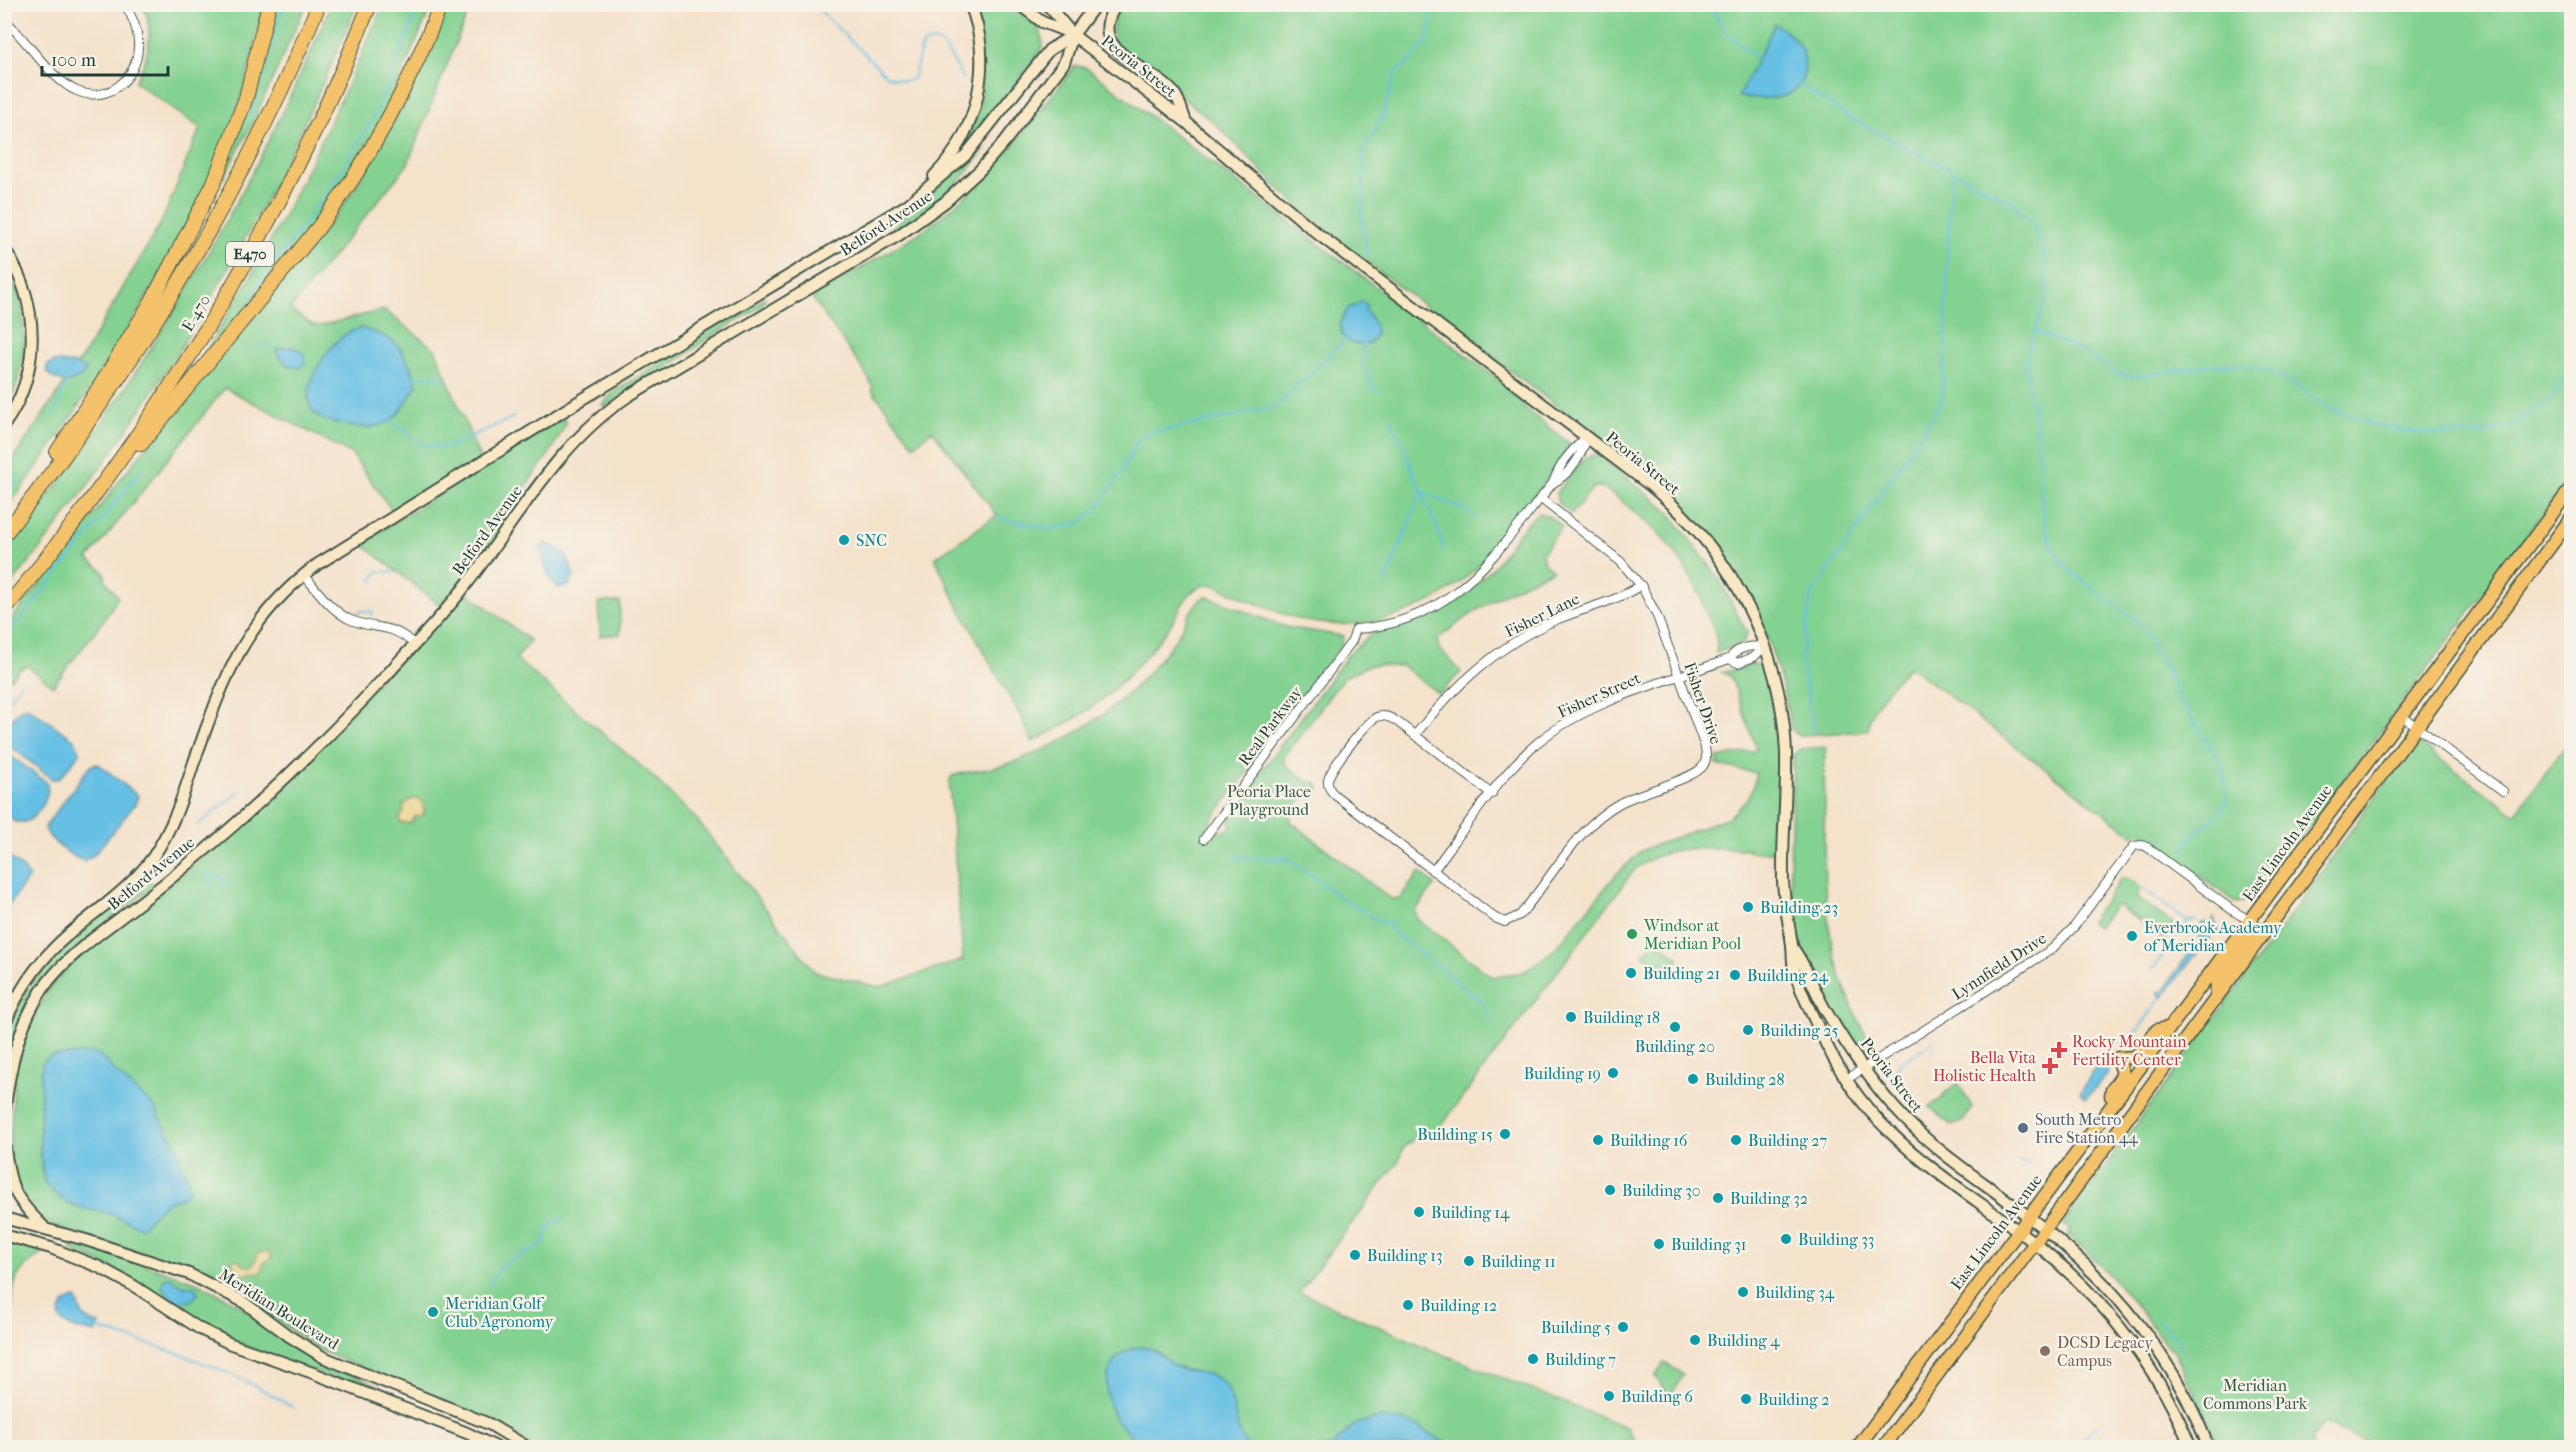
<svg xmlns="http://www.w3.org/2000/svg" width="2576" height="1452" font-family="'IM FELL French Canon',serif">
  <rect width="100%" height="100%" fill="#f7f3e8"/>
  <filter id="ink" filterUnits="userSpaceOnUse"><feTurbulence type="fractalNoise" baseFrequency=".0167" numOctaves="2"/><feDisplacementMap in="SourceGraphic" scale="12" xChannelSelector="R" yChannelSelector="G"/><feConvolveMatrix kernelMatrix="1 2 1 2 8 2 1 2 1" color-interpolation-filters="sRGB"/></filter>
  <filter id="wash" filterUnits="userSpaceOnUse"><feTurbulence type="fractalNoise" baseFrequency=".008" numOctaves="4" result="noise"/><feDisplacementMap in="SourceGraphic" scale="24" xChannelSelector="R" yChannelSelector="G"/><feGaussianBlur stdDeviation="1.35" result="paint"/><feColorMatrix in="noise" values="0 0 0 0 0 0 0 0 0 0 0 0 0 0 0 0 0 1.4 0 .05"/><feComposite in="paint" operator="in"/></filter>
  <g filter="url(#wash)">
    <rect width="100%" height="100%" fill="#f4e2cb"/>
    <g fill="#84d292" stroke="#528863" stroke-width="1.5">
      <path d="M1123,4L2571,5V476L2266,885L2263,884L2246,901L2236,903L2142,833L2137,832L2133,835L1909,666C1894,683 1868,707 1868,731L1801,735L1795,734L1791,727C1773,624 1733,546 1652,478L1327,232L1280,190L1216,124L1117,46C1108,31 1113,17 1123,4Z"/>
      <path d="M143,5H263C253,51 243,100 225,145C206,191 181,235 157,279C111,359 60,437 5,511V471L83,356L162,221L200,128L135,82C149,58 154,31 143,5Z"/>
      <path d="M276,5H306L253,122L223,179L221,178L259,70Z"/>
      <path d="M331,5H357C269,217 151,415 5,592C4,580 3,567 4,556C6,548 63,478 73,465C175,320 263,168 331,5Z"/>
      <path d="M383,5H432L385,113L337,194L203,363L200,361C215,334 232,309 247,283C299,193 342,100 383,5Z"/>
      <path d="M446,5H471L407,165L290,309L311,324L319,326L384,310L435,349L480,459L393,512L352,454L225,388L88,559L104,572L106,581L118,597L103,621L53,686L27,666L21,668L5,684V627L70,547L123,476L341,209C386,144 415,77 446,5Z"/>
      <path d="M974,5H1010L1040,29L1043,44L1040,52L966,147L965,143L973,126L982,95Z"/>
      <path d="M1075,66L1085,67L1516,393L1524,408L1569,443V446C1559,468 1531,498 1515,519C1501,537 1489,557 1472,572C1427,613 1363,634 1303,620C1272,612 1243,597 1213,585C1187,582 1180,613 1167,630C1124,685 1095,712 1032,742L1023,721L956,602L935,558L997,515L932,430L914,446L872,390L873,388L868,377L813,299L819,293L923,231L966,196L1004,157Z"/>
      <path d="M982,145L985,147C960,187 930,210 890,234L888,232C918,201 954,177 982,145Z"/>
      <path d="M4,263C31,309 30,364 5,411Z"/>
      <path d="M765,298L762,306L705,340L683,357L605,407L602,405L615,391L673,356L693,339Z"/>
      <path d="M562,418L567,422L551,451L523,490L515,510L442,607L361,543Z"/>
      <path d="M1592,455L1603,458L1669,512L1718,577L1747,633L1743,643L1716,653C1719,638 1713,628 1707,614C1683,549 1656,527 1603,487H1593L1572,514L1559,504L1556,493L1584,459Z"/>
      <path d="M1538,513L1548,516L1562,526L1542,554L1544,563L1553,570C1511,588 1473,610 1438,639V647L1461,672L1439,694L1402,666L1370,665L1344,677L1284,757L1285,764L1308,782H1317L1319,789L1308,791L1290,814L1291,822L1391,899H1399L1420,872L1435,885L1415,911L1417,919L1492,977L1523,972L1555,949L1616,875L1641,851L1729,817L1745,802L1753,787L1756,773L1717,765L1718,758L1757,750L1731,677L1722,672L1744,669L1745,666C1754,663 1761,662 1766,672C1780,730 1779,785 1777,844L1771,852H1749V849C1708,848 1669,842 1635,869L1437,1131C1422,1143 1403,1134 1399,1161L1299,1292L1437,1352L1626,1427L1639,1447H536L491,1420L324,1352C284,1328 248,1296 205,1276C155,1253 99,1245 49,1224L40,1218L16,1187L9,1155L15,1071L26,1031L48,991L74,960L198,862L467,592L530,641L516,659L650,774L697,820L815,972L880,987L963,960L949,782L952,776C967,771 985,770 1001,766C1057,749 1109,717 1148,673C1157,663 1166,652 1174,641C1184,627 1191,604 1206,596L1285,627L1343,636L1342,644L1205,829L1214,836L1217,831L1225,832L1231,826L1230,814L1348,655L1371,634L1419,620L1459,599L1491,570L1523,528Z"/>
      <path d="M598,602H620V634L600,636Z"/>
      <path d="M2571,739V1447H2378L2324,1423L2312,1438L2313,1447H2220L2174,1351L2168,1348C2139,1306 2107,1268 2068,1235L2070,1229L2064,1225V1222L2304,897L2389,777L2404,762L2418,743L2515,814Z"/>
      <path d="M1826,747C1822,764 1825,785 1825,802C1822,878 1823,950 1858,1019C1863,1029 1868,1042 1876,1050C1869,1055 1864,1058 1858,1050L1820,991L1808,967L1794,920L1790,866L1793,755L1800,749Z"/>
      <path d="M145,874L154,886L91,934L19,1024L5,1077C5,1065 3,1051 5,1040C7,1028 14,1016 19,1006C51,945 103,923 145,874Z"/>
      <path d="M2128,878L2141,888L2136,897L2176,926L2165,940L2116,904L2098,928L2090,922L2121,879Z"/>
      <path d="M1655,940L1679,958L1668,973L1643,955Z"/>
      <path d="M1958,1083L1972,1107L1964,1120L1952,1125L1929,1107L1944,1097L1943,1095Z"/>
      <path d="M5,1240L44,1252C18,1270 12,1277 12,1310L6,1315Z"/>
      <path d="M72,1246L128,1259L196,1282L236,1303L310,1355L381,1387L393,1394L386,1396C326,1374 262,1357 206,1327C161,1302 120,1268 71,1250Z"/>
      <path d="M1664,1363L1683,1374L1670,1398L1655,1376Z"/>
    </g>
    <g fill="#eeda9e" stroke="#868c69" stroke-width="1.5">
      <path d="M418,798L423,803L424,815L415,817L410,823H401L399,818L404,812L403,806L408,801Z"/>
      <path d="M268,1251L272,1257L263,1264L260,1274L252,1272L244,1275L231,1263L236,1258L243,1265L250,1267L254,1264L258,1253Z"/>
    </g>
    <g fill="#66c0e4" stroke="#427e8c" stroke-width="1.5">
      <path d="M1775,24C1782,29 1792,35 1797,42C1810,59 1807,87 1786,95C1772,101 1753,97 1738,97Z"/>
      <path d="M1362,301L1367,305L1365,310C1374,321 1382,333 1369,344H1353L1342,336L1340,323L1348,308L1357,305Z"/>
      <path d="M360,328C399,337 404,349 417,385C408,397 401,417 386,423C373,429 358,428 345,425C337,423 326,422 319,417C290,398 327,346 347,333C350,331 356,330 360,328Z"/>
      <path d="M291,347C300,349 308,354 304,364L299,368L287,365L276,352L277,349Z"/>
      <path d="M53,362L72,363L87,369L80,378L65,383L51,377L47,371V366Z"/>
      <path d="M546,543L566,553L574,576L568,586L558,588L549,577L540,548Z"/>
      <path d="M26,706L75,740L80,753L59,779H52L5,742C4,729 13,712 26,706Z"/>
      <path d="M4,751L46,782C52,794 40,813 29,820C24,823 19,822 15,822L5,812Z"/>
      <path d="M95,764L100,765L138,796L135,804L94,855L84,861C72,857 47,840 45,827L89,767Z"/>
      <path d="M5,854L24,869L29,877L5,911Z"/>
      <path d="M2214,918L2219,931H2214L2162,998L2158,992H2162L2205,931L2201,924L2206,922L2211,926Z"/>
      <path d="M94,1053L101,1056L116,1073L154,1106L177,1148L182,1168L189,1182V1190L185,1196L167,1202L141,1228L112,1214L82,1208L66,1202L52,1191L44,1182L40,1152L41,1072L43,1062L51,1056Z"/>
      <path d="M2103,1061L2107,1064L2108,1074L2086,1098L2080,1093L2099,1063Z"/>
      <path d="M170,1277L181,1285L194,1287L199,1293L191,1301H174L162,1287L164,1278Z"/>
      <path d="M75,1298L78,1302C81,1316 84,1320 99,1324L95,1333L72,1328L61,1321C56,1311 64,1301 75,1298Z"/>
      <path d="M1139,1347C1161,1347 1162,1361 1179,1368C1191,1373 1204,1371 1216,1377C1241,1392 1229,1429 1249,1447H1143C1134,1439 1123,1430 1116,1420C1100,1394 1103,1352 1139,1347Z"/>
      <path d="M1380,1418L1408,1421L1453,1447H1331L1355,1424Z"/>
    </g>
    <g fill="none" stroke-linecap="round" stroke-linejoin="round">
      <g stroke="#66c0e4" stroke-width="2">
        <path d="M813,4L887,76L904,81L913,79L922,46C943,28 954,66 963,78"/>
        <path d="M1709,4L1726,33L1757,58"/>
        <path d="M795,6L796,4"/>
        <path d="M1798,84L1854,120L2015,204L2036,230L2044,256L2046,290L2043,309L2026,356L2028,384L2036,427L2042,506L2046,529L2052,547L2067,569L2139,623L2161,659L2177,695L2221,764L2227,795L2224,805L2219,813L2189,839L2184,850"/>
        <path d="M250,117L284,4"/>
        <path d="M1365,256L1366,245L1362,215L1364,151L1382,118L1395,73L1414,58L1428,39L1433,4"/>
        <path d="M250,296L324,198L375,116L420,4"/>
        <path d="M2035,331L2081,351L2119,374L2135,377L2209,365L2234,364L2257,367L2283,377L2326,406L2368,423L2420,433L2477,435L2510,426L2551,399L2572,371"/>
        <path d="M1363,343L1364,368L1376,392"/>
        <path d="M258,344L270,346"/>
        <path d="M4,364L10,362"/>
        <path d="M412,378L445,377"/>
        <path d="M54,414L66,383"/>
        <path d="M388,419L425,446L448,447L514,417"/>
        <path d="M1391,419L1442,540L1444,551"/>
        <path d="M4,495L17,478"/>
        <path d="M999,518L1052,529L1078,524L1095,511L1121,473L1135,445L1146,434L1272,408L1286,398L1345,339"/>
        <path d="M372,581L378,571L396,572"/>
        <path d="M1387,583L1388,575L1422,492L1465,510L1476,517"/>
        <path d="M356,615L360,611L373,612L371,616"/>
        <path d="M4,639L143,468"/>
        <path d="M4,706L21,683"/>
        <path d="M1815,731L1801,662L1811,597L1941,404L1946,342L1947,260L1952,170"/>
        <path d="M198,825L240,791"/>
        <path d="M1280,856L1292,861L1333,892L1380,922L1388,923"/>
        <path d="M1236,857L1284,859"/>
        <path d="M212,887L206,875L217,876L231,884"/>
        <path d="M2143,889L2188,922"/>
        <path d="M1391,920L1389,925L1392,931L1482,1002L1488,1011L1490,1023"/>
        <path d="M2153,969L2188,922L2196,920"/>
        <path d="M1928,1045L1933,1042"/>
        <path d="M2127,1046L2161,997"/>
        <path d="M1933,1048L1934,1052"/>
        <path d="M1894,1073L1900,1063L1927,1046"/>
        <path d="M2561,1145L2572,1144"/>
        <path d="M2018,1162L2032,1163"/>
        <path d="M488,1286L501,1266L541,1245L552,1223L563,1218"/>
        <path d="M2159,1319L2168,1332L2176,1337"/>
        <path d="M96,1328C164,1348 234,1369 293,1408"/>
        <path d="M2177,1340L2182,1348"/>
        <path d="M2077,1448L2085,1436L2099,1424"/>
      </g>
    </g>
  </g>
  <g filter="url(#ink)">
    <g fill="none" stroke-linecap="round" stroke-linejoin="round">
      <defs>
        <g id="street">
          <path d="M4,19C26,39 51,80 77,91C107,104 137,79 138,48C139,32 133,17 124,4"/>
          <path d="M1553,483C1570,474 1582,456 1587,437"/>
          <path d="M304,575C318,591 331,611 351,620C377,631 391,622 415,645"/>
          <path d="M1729,659L1738,663L1754,657L1765,646"/>
          <path d="M2402,716L2503,791"/>
          <path d="M1415,735C1454,686 1498,645 1556,620C1584,608 1616,602 1641,585"/>
          <path d="M1492,794L1399,723C1392,718 1385,714 1377,717C1367,721 1330,769 1328,780C1327,787 1331,792 1336,796L1495,918L1505,922L1520,915C1552,878 1576,827 1620,803C1637,793 1695,779 1703,766C1708,759 1706,752 1704,744L1657,616L1642,587L1621,562L1540,498"/>
          <path d="M1204,839L1352,641L1356,629C1457,622 1495,552 1553,483C1559,465 1572,449 1587,437"/>
          <path d="M1433,871C1463,831 1500,774 1537,743C1589,700 1666,682 1729,659C1738,646 1750,646 1765,646"/>
          <path d="M1847,1079L2052,949L2074,927L2134,846L2142,845L2147,847L2232,910L2250,921"/>
        </g>
        <g id="secondary">
          <path d="M1019,4L1042,22L1073,34"/>
          <path d="M1047,4L1073,35L1186,122L1318,234L1651,486C1731,551 1782,649 1786,753C1787,796 1782,839 1783,881C1784,903 1789,923 1792,945C1793,953 1792,960 1794,968C1799,989 1809,1008 1818,1027C1835,1065 1859,1103 1890,1132C1937,1178 1996,1211 2047,1253C2109,1305 2161,1372 2191,1448"/>
          <path d="M1117,4C1082,51 1151,65 1174,93C1179,99 1182,111 1185,119"/>
          <path d="M934,176C978,132 994,63 970,4"/>
          <path d="M4,248C40,302 42,372 4,425"/>
          <path d="M1792,947C1807,966 1814,991 1826,1011C1848,1048 1874,1087 1904,1118C1941,1156 1987,1184 2029,1217C2108,1277 2173,1354 2209,1448"/>
          <path d="M4,1026C16,995 35,966 59,943C92,912 125,895 153,857C172,829 183,797 193,765C223,681 243,619 318,564L578,402L907,205L965,156L1049,50L1073,35"/>
          <path d="M4,1117C9,1069 18,1023 47,983C70,954 99,934 128,912C154,892 179,872 204,851C268,797 327,739 384,678C409,650 436,623 459,594C514,525 555,444 630,395L899,235L945,202L980,170L1006,140L1064,63L1073,35L1096,4"/>
          <path d="M4,1143C11,1186 10,1194 43,1226"/>
          <path d="M4,1218L86,1240L189,1274L242,1301L289,1336L323,1357L489,1424L529,1448"/>
          <path d="M4,1235L51,1248L99,1267L134,1286L200,1329L231,1344L313,1373L467,1433L498,1448"/>
        </g>
        <g id="primary">
          <path d="M2216,999L2217,983L2256,929L2250,921"/>
          <path d="M2111,1096L2112,1090L2123,1074L2118,1058L2135,1057L2157,1030L2169,1028"/>
          <path d="M1857,1448L2572,487"/>
          <path d="M1883,1448L2572,517"/>
        </g>
        <g id="highway">
          <path d="M141,444L318,228C370,160 410,83 441,4"/>
          <path d="M57,452L102,383L152,301L213,185L246,98L269,4"/>
          <path d="M4,535C132,373 240,195 319,4"/>
          <path d="M4,610C156,429 282,224 370,4"/>
        </g>
      </defs>
      <use href="#street" stroke="#3f564b" stroke-width="10"/>
      <use href="#secondary" stroke="#3f564b" stroke-width="14"/>
      <use href="#primary" stroke="#3f564b" stroke-width="15"/>
      <use href="#highway" stroke="#3f564b" stroke-width="16"/>
      <use href="#street" stroke="#fff" stroke-width="8"/>
      <use href="#secondary" stroke="#fae7c3" stroke-width="10"/>
      <use href="#primary" stroke="#f3c26a" stroke-width="12"/>
      <use href="#highway" stroke="#f3c26a" stroke-width="14"/>
    </g>
  </g>
  <g fill="#0f9aa8" stroke="#f7f3e8" stroke-width="2">
    <circle cx="844" cy="540" r="6"/>
    <circle cx="1748" cy="907" r="6"/>
    <circle cx="2132" cy="936" r="6"/>
    <circle cx="1631" cy="973" r="6"/>
    <circle cx="1735" cy="975" r="6"/>
    <circle cx="1571" cy="1017" r="6"/>
    <circle cx="1675" cy="1027" r="6"/>
    <circle cx="1748" cy="1030" r="6"/>
    <circle cx="1613" cy="1073" r="6"/>
    <circle cx="1693" cy="1079" r="6"/>
    <circle cx="1505" cy="1134" r="6"/>
    <circle cx="1598" cy="1140" r="6"/>
    <circle cx="1736" cy="1140" r="6"/>
    <circle cx="1610" cy="1190" r="6"/>
    <circle cx="1718" cy="1198" r="6"/>
    <circle cx="1419" cy="1212" r="6"/>
    <circle cx="1786" cy="1239" r="6"/>
    <circle cx="1659" cy="1244" r="6"/>
    <circle cx="1355" cy="1255" r="6"/>
    <circle cx="1469" cy="1261" r="6"/>
    <circle cx="1743" cy="1292" r="6"/>
    <circle cx="1408" cy="1305" r="6"/>
    <circle cx="433" cy="1312" r="6"/>
    <circle cx="1623" cy="1327" r="6"/>
    <circle cx="1695" cy="1340" r="6"/>
    <circle cx="1533" cy="1359" r="6"/>
    <circle cx="1609" cy="1396" r="6"/>
    <circle cx="1746" cy="1399" r="6"/>
  </g>
  <circle fill="#2e9e5b" stroke="#f7f3e8" stroke-width="2" cx="1632" cy="934" r="6"/>
  <g fill="#e0444e" stroke="#f7f3e8" stroke-width="2">
    <path d="M2056 1041h6v6h6v6h-6v6h-6v-6h-6v-6h6z"/>
    <path d="M2047 1057h6v6h6v6h-6v6h-6v-6h-6v-6h6z"/>
  </g>
  <circle fill="#5c6f8a" stroke="#f7f3e8" stroke-width="2" cx="2023" cy="1128" r="6"/>
  <circle fill="#8d6e63" stroke="#f7f3e8" stroke-width="2" cx="2045" cy="1351" r="6"/>
  <g text-anchor="middle" dominant-baseline="central" stroke-width="5" stroke-linejoin="round" paint-order="stroke">
    <rect fill="#f7f3e8" stroke="#60746a" stroke-width="1.5" x="226" y="242" width="48" height="24" rx="4.5"/>
    <g font-size="15" font-weight="bold" fill="#1f3d34">
      <text x="250" y="254">E470</text>
    </g>
    <g font-size="16" fill="#1f3d34" stroke="#f7f3e8">
      <text transform="translate(1139 66) rotate(38)">Peoria Street</text>
      <text transform="translate(886 223) rotate(-33)">Belford Avenue</text>
      <text transform="translate(196 313) rotate(-59)">E-470</text>
      <text transform="translate(1643 463) rotate(39)">Peoria Street</text>
      <text transform="translate(487 530) rotate(-54)">Belford Avenue</text>
      <text transform="translate(1542 615) rotate(-26)">Fisher Lane</text>
      <text transform="translate(1599 695) rotate(-24)">Fisher Street</text>
      <text transform="translate(1703 703) rotate(71)">Fisher Drive</text>
      <text transform="translate(1270 726) rotate(-53)">Real Parkway</text>
      <text transform="translate(2287 843) rotate(-54)">East Lincoln Avenue</text>
      <text transform="translate(151 873) rotate(-39)">Belford Avenue</text>
      <text transform="translate(1999 966) rotate(-33)">Lynnfield Drive</text>
      <text transform="translate(1892 1075) rotate(52)">Peoria Street</text>
      <text transform="translate(1996 1232) rotate(-53)">East Lincoln Avenue</text>
      <text transform="translate(279 1309) rotate(32)">Meridian Boulevard</text>
    </g>
    <g font-size="16" fill="#0d838f" stroke="#f7f3e8" text-anchor="start">
      <text x="856" y="540">SNC</text>
      <text x="1760" y="907">Building 23</text>
      <text x="2144" y="927">Everbrook Academy<tspan x="2144" dy="18">of Meridian</tspan></text>
      <text x="1643" y="973">Building 21</text>
      <text x="1747" y="975">Building 24</text>
      <text x="1583" y="1017">Building 18</text>
      <text x="1760" y="1030">Building 25</text>
      <text x="1675" y="1046" text-anchor="middle">Building 20</text>
      <text x="1601" y="1073" text-anchor="end">Building 19</text>
      <text x="1705" y="1079">Building 28</text>
      <text x="1493" y="1134" text-anchor="end">Building 15</text>
      <text x="1610" y="1140">Building 16</text>
      <text x="1748" y="1140">Building 27</text>
      <text x="1622" y="1190">Building 30</text>
      <text x="1730" y="1198">Building 32</text>
      <text x="1431" y="1212">Building 14</text>
      <text x="1798" y="1239">Building 33</text>
      <text x="1671" y="1244">Building 31</text>
      <text x="1367" y="1255">Building 13</text>
      <text x="1481" y="1261">Building 11</text>
      <text x="1755" y="1292">Building 34</text>
      <text x="445" y="1303">Meridian Golf<tspan x="445" dy="18">Club Agronomy</tspan></text>
      <text x="1420" y="1305">Building 12</text>
      <text x="1611" y="1327" text-anchor="end">Building 5</text>
      <text x="1707" y="1340">Building 4</text>
      <text x="1545" y="1359">Building 7</text>
      <text x="1621" y="1396">Building 6</text>
      <text x="1758" y="1399">Building 2</text>
    </g>
    <g font-size="16" fill="#335b47" stroke="#f7f3e8">
      <text x="1269" y="791">Peoria Place<tspan x="1269" dy="18">Playground</tspan></text>
      <text x="2255" y="1385">Meridian<tspan x="2255" dy="18">Commons Park</tspan></text>
    </g>
    <g font-size="16" fill="#27864d" stroke="#f7f3e8" text-anchor="start">
      <text x="1644" y="925">Windsor at<tspan x="1644" dy="18">Meridian Pool</tspan></text>
    </g>
    <g font-size="16" fill="#be3a42" stroke="#f7f3e8" text-anchor="start">
      <text x="2072" y="1041">Rocky Mountain<tspan x="2072" dy="18">Fertility Center</tspan></text>
      <text x="2036" y="1057" text-anchor="end">Bella Vita<tspan x="2036" dy="18">Holistic Health</tspan></text>
    </g>
    <g font-size="16" fill="#4e5e75" stroke="#f7f3e8" text-anchor="start">
      <text x="2035" y="1119">South Metro<tspan x="2035" dy="18">Fire Station 44</tspan></text>
    </g>
    <g font-size="16" fill="#785e54" stroke="#f7f3e8" text-anchor="start">
      <text x="2057" y="1342">DCSD Legacy<tspan x="2057" dy="18">Campus</tspan></text>
    </g>
  </g>
  <rect width="2576" height="1452" fill="none" stroke="#f7f3e8" stroke-width="24"/>
  <path d="M42 66v9h126v-9" fill="none" stroke="#1f3d34" stroke-width="3"/>
  <text x="51" y="66" font-size="18" fill="#1f3d34" stroke="#f7f3e8" stroke-width="4.5" paint-order="stroke">100 m</text>
</svg>
